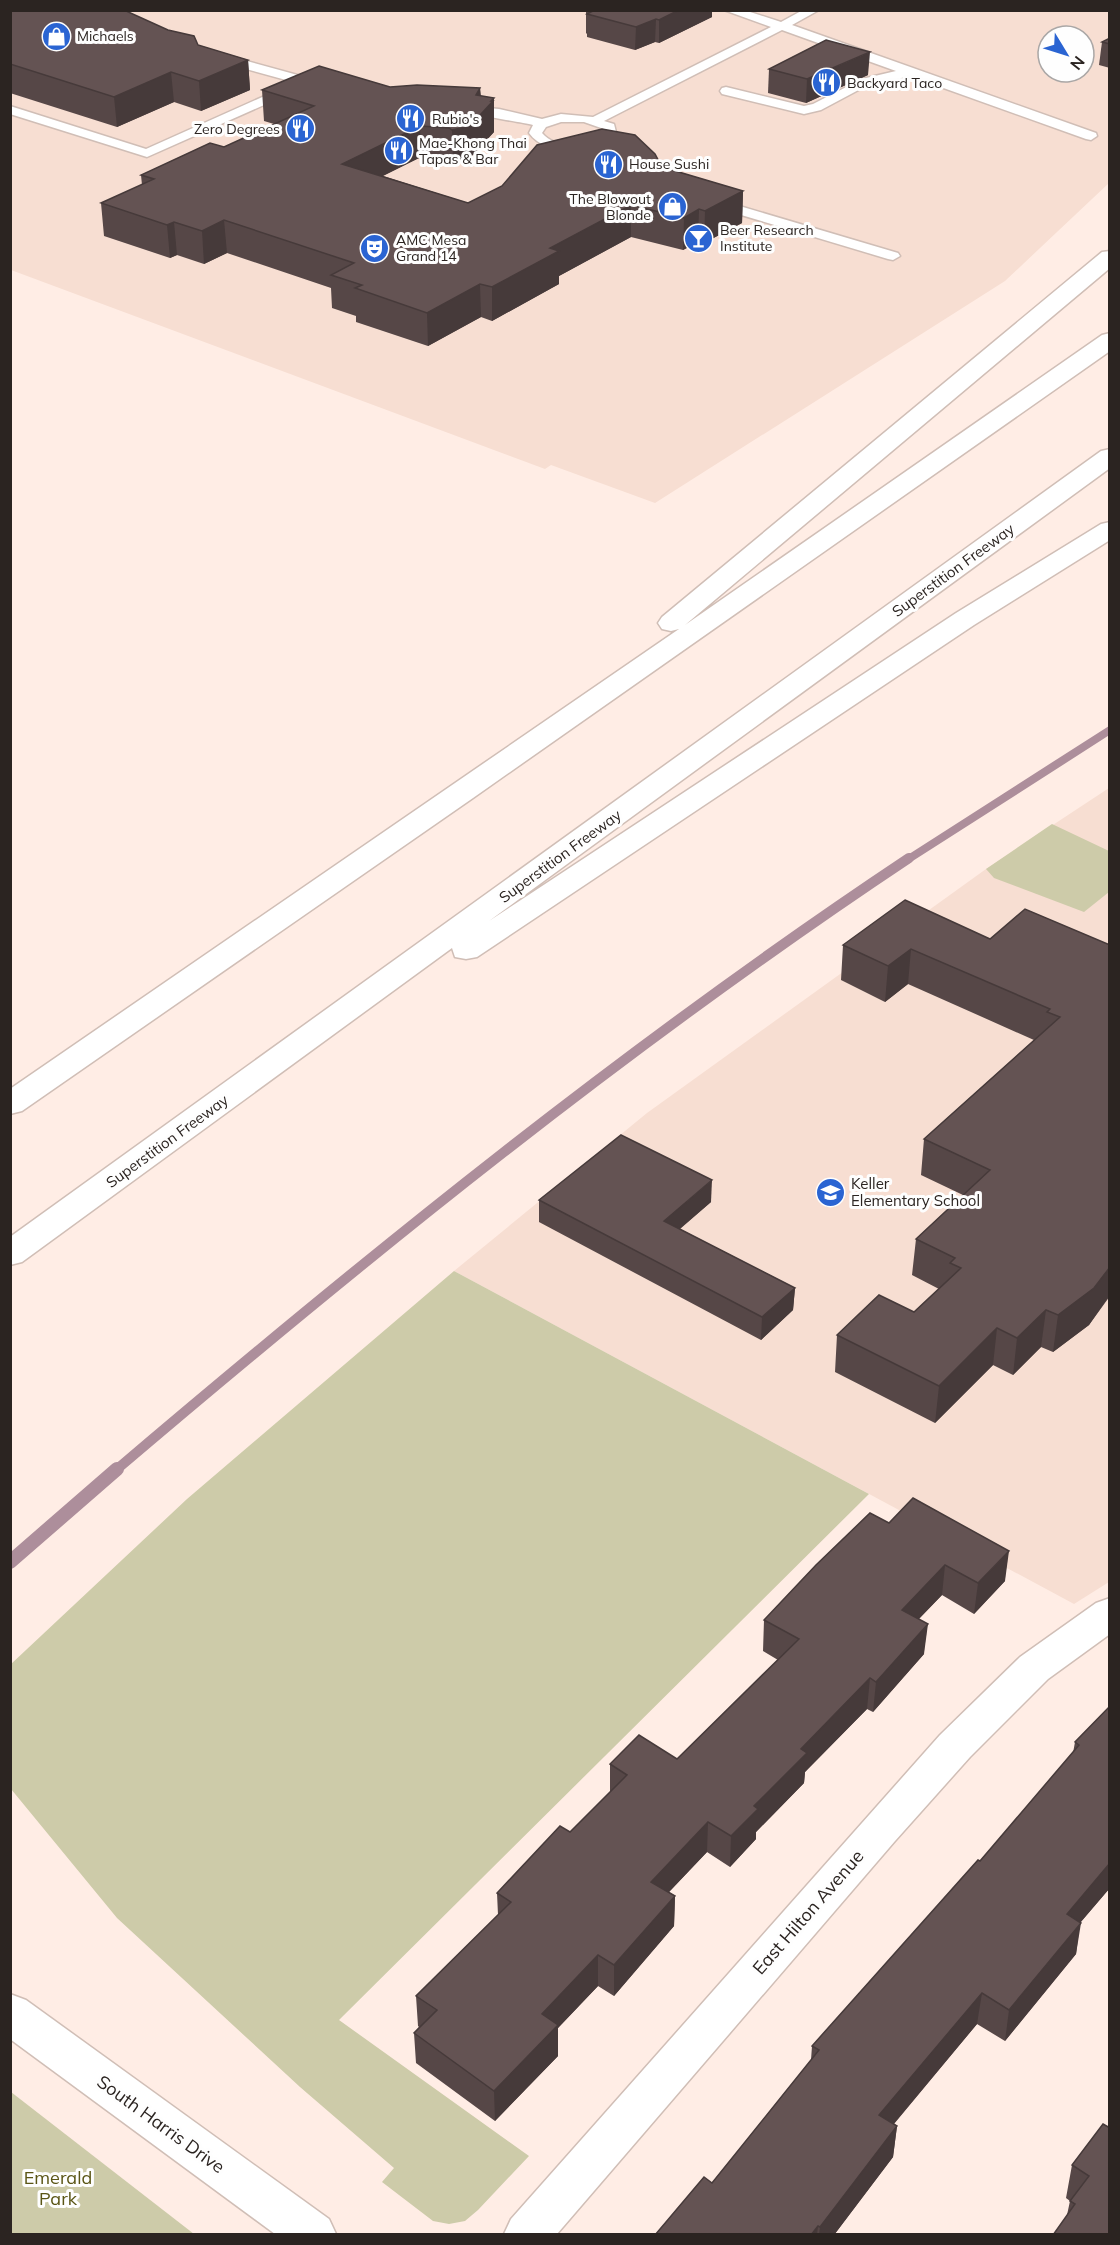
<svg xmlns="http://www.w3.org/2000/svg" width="1120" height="2245" font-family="Mulish,sans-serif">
  <rect width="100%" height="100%" fill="#ffede5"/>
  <g fill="#f7ded2" fill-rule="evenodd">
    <path d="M10,11H1109V183L1005,281L655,503L551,465L545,469L11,270ZM1048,36H1084V72H1048Z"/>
    <path d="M1109,788V1582L1074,1604L454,1271L647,1113L986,869Z"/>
  </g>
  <g fill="#cdcba9">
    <path d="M1052,824L1109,851V892L1084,912L994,878L986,869Z"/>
    <path d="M454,1271L869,1494L339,2020L529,2156L478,2210L465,2221L449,2224L433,2221L382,2182L394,2168L300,2087L117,1918L11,1789L10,1665L187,1499Z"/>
    <path d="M11,2092L194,2234H11Z"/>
  </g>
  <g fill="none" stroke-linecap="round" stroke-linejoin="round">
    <path stroke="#ad8e9b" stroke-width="8" d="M907,860L1110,730"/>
    <path stroke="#ad8e9b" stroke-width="10" d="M116,1470C370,1254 631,1043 909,858"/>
    <path stroke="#ad8e9b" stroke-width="14" d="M10,1562L117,1469"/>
    <defs>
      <g id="lane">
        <path d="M724,10H744L781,22L803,10H819L792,25L1096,133L1097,136L1091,140L1086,139L910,76L866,86L821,110L804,114L722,94L720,91L722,88L726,87L804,106L813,104L862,79L896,71L782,30L604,121L614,124L617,136C597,159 546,157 529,133L533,125C522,122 465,114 461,110L467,106L499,109L542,119L561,114L593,117L771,27ZM561,122H584L604,129V135C588,146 556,150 542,133L546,127Z"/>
        <path d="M221,54L323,82L325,85L319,89L217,61L215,58Z"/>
        <path d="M287,86L293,90L291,93L147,157L10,114V106L146,149Z"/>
        <path d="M716,199L898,253L900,256L893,260L888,259L711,206L709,203Z"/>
      </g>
      <path id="street" d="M1110,1598V1634L1048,1679L970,1757L895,1841L557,2234H504L511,2219L940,1735L1020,1657L1096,1603Z"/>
      <path id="secondary" d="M10,1994L26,2000L329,2219L336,2234H275L10,2039Z"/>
      <g id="highway">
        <path d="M1110,251V268L685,625L1102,335L1110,333V351L473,798L22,1111L10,1114V1089L679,629L671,631L662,629L658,623L662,617L1102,252Z"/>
        <path d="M1110,449V468L489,921L956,613L1101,524L1110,522V540L974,625L477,957L466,959L455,957L452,948L22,1262L10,1265V1237L1101,451Z"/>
      </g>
    </defs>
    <use href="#lane" stroke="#d0beb6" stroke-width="3"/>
    <use href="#street" stroke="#d0beb6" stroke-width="3"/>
    <use href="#secondary" stroke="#d0beb6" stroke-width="3"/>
    <use href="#highway" stroke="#d0beb6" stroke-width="3"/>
    <use href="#lane" fill="#fff" fill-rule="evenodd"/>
    <use href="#street" fill="#fff" fill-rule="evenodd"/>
    <use href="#secondary" fill="#fff" fill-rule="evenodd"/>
    <use href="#highway" fill="#fff" fill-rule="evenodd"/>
  </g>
  <g fill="#564747">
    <path d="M10,10L198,45L248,60L250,90L201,111L174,102L117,127L10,93Z"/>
    <path d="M586,10L712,17L659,43L655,42L635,50L587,37V34L586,33Z"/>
    <path d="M1110,38V68L1099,65L1102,42Z"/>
    <path d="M769,69L868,75L806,103L768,93Z"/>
    <path d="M390,87L480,88L481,96L494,98V132L471,157L453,161L449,159L421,157L383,176L468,203L662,167L743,191L742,223L704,243L698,242L683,250L631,237L559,276V284L492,321L481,317L428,346L356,322V316L332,308L331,288L227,253L204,264L177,255L170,258L104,236L101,203L142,185L141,175L224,147L274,124L264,121L262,90Z"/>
    <path d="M990,939L1110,945V1296L1089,1325L1053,1352L1041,1347L1013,1375L993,1365L935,1423L835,1372L837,1335L914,1312L939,1289L912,1275L916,1239L963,1195L921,1175L924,1139L1034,1040L908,984L885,1002L841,980L843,945Z"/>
    <path d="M539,1200L711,1202L680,1229L795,1288L793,1310L761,1340L539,1222Z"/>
    <path d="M889,1523L1005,1581L974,1614L942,1595L919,1619L924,1654L873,1712L867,1709L805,1772L804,1783L756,1832V1839L730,1867L707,1852L669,1892L675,1896L674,1926L614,1996L598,1986L558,2028V2056L495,2121L416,2063L414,2033L419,2027L418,2026L416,1996L498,1915L497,1893L570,1832L610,1792V1764L677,1759L778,1660L763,1651L764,1620Z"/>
    <path d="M1110,1706V1889H1109L1080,1923L1076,1954L1005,2041L977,2024L894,2124L897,2126L893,2157L834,2235H655L712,2183L811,2060L812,2046L980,1861L1073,1753L1075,1742Z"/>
    <path d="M1103,2124L1110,2235L1067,2215L1070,2201L1066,2198L1072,2165Z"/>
  </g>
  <g fill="#463a3a">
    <path d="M679,10H712V17L659,43V20Z"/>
    <path d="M656,19L655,42L635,50L636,27Z"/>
    <path d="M870,52L868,75L806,103L807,79Z"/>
    <path d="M248,60L250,90L201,111L199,81Z"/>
    <path d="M171,72L174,102L117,127L114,97Z"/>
    <path d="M480,88L481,115L494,98V132L471,157L453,161L452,130Z"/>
    <path d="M420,126L421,157L344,195L342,164Z"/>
    <path d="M743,191L742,223L704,243L705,211Z"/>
    <path d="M631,205V237L559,276V284L492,321V287L550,248Z"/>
    <path d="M699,209L698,242L683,250L684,218Z"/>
    <path d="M224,220L227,253L204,264L202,231Z"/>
    <path d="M174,222L177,255L170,258L167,225Z"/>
    <path d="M480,284L481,317L428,346L427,313Z"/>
    <path d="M911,949L908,984L885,1002L888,966Z"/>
    <path d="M712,1180L711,1202L663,1243L664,1221Z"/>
    <path d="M1110,1267L1109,1296L1089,1325L1053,1352L1058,1315Z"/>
    <path d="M795,1288L793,1310L761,1340L762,1317Z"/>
    <path d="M1046,1310L1041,1347L1013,1375L1017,1338Z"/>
    <path d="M997,1328L993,1365L935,1423L939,1386Z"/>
    <path d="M1009,1551L1005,1581L974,1614L978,1583Z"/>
    <path d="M945,1565L942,1595L898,1640L902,1610Z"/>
    <path d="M928,1624L924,1654L873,1712L876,1682Z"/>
    <path d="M870,1678L867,1709L805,1772L804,1783L756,1832V1839L730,1867L731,1836L754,1806L801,1749Z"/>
    <path d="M708,1822L707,1852L650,1912L651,1882Z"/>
    <path d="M1110,1863L1109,1889L1061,1945L1067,1914Z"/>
    <path d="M675,1896L674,1926L614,1996V1965Z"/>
    <path d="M1081,1923L1076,1954L1005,2041L1009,2010Z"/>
    <path d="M598,1955V1986L558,2028V2056L495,2121L494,2091L542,2014Z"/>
    <path d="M982,1993L977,2024L876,2145L879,2115Z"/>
    <path d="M897,2126L893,2157L834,2235H819L820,2227Z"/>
    <path d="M818,2226L817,2235H811Z"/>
  </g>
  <g fill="#645353" stroke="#463a3a" stroke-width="1.5">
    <path d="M10,10H124L168,30L194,36L198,45L248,60L199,81L171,72L114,97L10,64Z"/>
    <path d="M587,10H679L659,20L656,19L636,27L587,14L591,12Z"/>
    <path d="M1110,38V44L1102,42Z"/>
    <path d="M826,40L870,52L807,79L769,69Z"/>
    <path d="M319,66L390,87L417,85L480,88L476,95L494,98L491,101H493L470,126L452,130L449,128L420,126L342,164L468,203L502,186L537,145L602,129L635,135L655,154L662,167L743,191L705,211L699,209L684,218L631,205L550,248L559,251L492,287L480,284L427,313L355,288L362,285L331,275L354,263L224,220L202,231L174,222L167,225L101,203L154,179L141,175L210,143L224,147L314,106L262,90Z"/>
    <path d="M905,900L990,939L1025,909L1110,945V1267L1094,1288L1058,1315L1046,1310L1017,1338L997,1328L939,1386L837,1335L879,1295L914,1312L961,1268L950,1263L955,1258L916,1239L990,1170L924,1139L1060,1017L1047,1012L1050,1009L911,949L888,966L843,945Z"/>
    <path d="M621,1135L712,1180L664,1221L795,1288L762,1317L539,1200Z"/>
    <path d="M913,1498L1009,1551L978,1583L945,1565L902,1610L928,1624L876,1682L870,1678L801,1749L807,1753L754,1806L758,1809L731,1836L708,1822L651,1882L675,1896L614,1965L598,1955L542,2014L558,2025L494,2091L414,2033L437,2010L416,1996L511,1902L497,1893L560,1826L570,1832L627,1775L610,1764L639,1735L677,1759L799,1639L764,1620L816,1565L870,1513L889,1523Z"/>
    <path d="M1110,1706V1863L1067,1914L1081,1923L1009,2010L982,1993L879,2115L897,2126L820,2227L818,2226L811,2235H655L704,2177L712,2183L819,2050L812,2046L978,1860L980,1861L1079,1745L1075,1742Z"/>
    <path d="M1103,2124L1110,2128V2235H1053L1075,2204L1070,2201L1089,2176L1072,2165Z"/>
  </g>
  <defs>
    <symbol id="shop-disc" viewBox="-11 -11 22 22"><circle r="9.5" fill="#2a64d2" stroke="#fefefe"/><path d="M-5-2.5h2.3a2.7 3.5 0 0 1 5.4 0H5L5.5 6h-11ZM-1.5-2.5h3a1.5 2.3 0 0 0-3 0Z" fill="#fff"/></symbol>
    <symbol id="restaurant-disc" viewBox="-11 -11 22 22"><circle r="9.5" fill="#2a64d2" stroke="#fefefe"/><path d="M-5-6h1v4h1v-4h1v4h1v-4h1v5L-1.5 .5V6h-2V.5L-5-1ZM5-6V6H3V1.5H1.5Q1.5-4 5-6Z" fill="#fff"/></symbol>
    <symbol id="bar-disc" viewBox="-11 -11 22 22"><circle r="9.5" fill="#2a64d2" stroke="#fefefe"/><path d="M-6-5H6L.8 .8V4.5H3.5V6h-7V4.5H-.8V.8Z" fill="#fff"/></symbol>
    <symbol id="theatre-disc" viewBox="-11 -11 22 22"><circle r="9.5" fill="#2a64d2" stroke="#fefefe"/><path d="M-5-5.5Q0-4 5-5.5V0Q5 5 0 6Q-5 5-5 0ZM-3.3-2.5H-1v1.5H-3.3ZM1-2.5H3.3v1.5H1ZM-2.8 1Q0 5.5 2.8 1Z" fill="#fff"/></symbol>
    <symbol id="school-disc" viewBox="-11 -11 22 22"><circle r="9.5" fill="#2a64d2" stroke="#fefefe"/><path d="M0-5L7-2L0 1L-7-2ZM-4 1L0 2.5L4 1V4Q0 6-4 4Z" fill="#fff"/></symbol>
  </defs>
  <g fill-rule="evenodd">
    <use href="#shop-disc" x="40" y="20" width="33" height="33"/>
    <use href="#restaurant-disc" x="810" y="66" width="33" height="33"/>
    <use href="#restaurant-disc" x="394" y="102" width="33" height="33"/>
    <use href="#restaurant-disc" x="284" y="112" width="33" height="33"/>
    <use href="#restaurant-disc" x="382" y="134" width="33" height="33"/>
    <use href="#restaurant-disc" x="592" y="148" width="33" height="33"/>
    <use href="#shop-disc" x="656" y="190" width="33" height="33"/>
    <use href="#bar-disc" x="682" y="222" width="33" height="33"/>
    <use href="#theatre-disc" x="358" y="232" width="33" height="33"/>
    <use href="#school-disc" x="814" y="1176" width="33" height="33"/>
  </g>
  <g text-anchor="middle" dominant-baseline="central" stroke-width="6" stroke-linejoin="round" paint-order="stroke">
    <g font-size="14" fill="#2b2421" stroke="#fefefe" text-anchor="start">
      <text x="77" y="36">Michaels</text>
      <text x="847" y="83">Backyard Taco</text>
      <text x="432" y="119">Rubio's</text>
      <text x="280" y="129" text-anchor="end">Zero Degrees</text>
      <text x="419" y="143">Mae-Khong Thai<tspan x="419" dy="16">Tapas &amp; Bar</tspan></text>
      <text x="629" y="164">House Sushi</text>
      <text x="651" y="199" text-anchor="end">The Blowout<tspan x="651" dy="16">Blonde</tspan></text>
      <text x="720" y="230">Beer Research<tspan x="720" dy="16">Institute</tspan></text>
      <text x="396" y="240">AMC Mesa<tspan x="396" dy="16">Grand 14</tspan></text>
    </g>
    <g font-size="15" fill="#2b2421" stroke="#fefefe">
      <text transform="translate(953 570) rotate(-36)">Superstition Freeway</text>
      <text transform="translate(560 856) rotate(-36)">Superstition Freeway</text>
      <text transform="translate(167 1141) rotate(-36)">Superstition Freeway</text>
    </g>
    <g font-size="15" fill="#2b2421" stroke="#fefefe" text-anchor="start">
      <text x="851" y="1183">Keller<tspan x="851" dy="17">Elementary School</tspan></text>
    </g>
    <g font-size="18" fill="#2b2421" stroke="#fefefe">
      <text transform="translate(808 1912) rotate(-49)">East Hilton Avenue</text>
      <text transform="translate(161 2124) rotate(36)">South Harris Drive</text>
    </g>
    <g font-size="18" fill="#5a5515" stroke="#fefefe">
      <text x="58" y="2177">Emerald<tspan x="58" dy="21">Park</tspan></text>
    </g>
  </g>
  <rect width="1120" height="2245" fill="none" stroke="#2b2421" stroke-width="24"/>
  <g transform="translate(1066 54) rotate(128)"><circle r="28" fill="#fefefe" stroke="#aaa7a6" stroke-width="1.5"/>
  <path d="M0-4.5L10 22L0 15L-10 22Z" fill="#2a64d2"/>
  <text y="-9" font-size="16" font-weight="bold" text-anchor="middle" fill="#2b2421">N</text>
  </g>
</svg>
